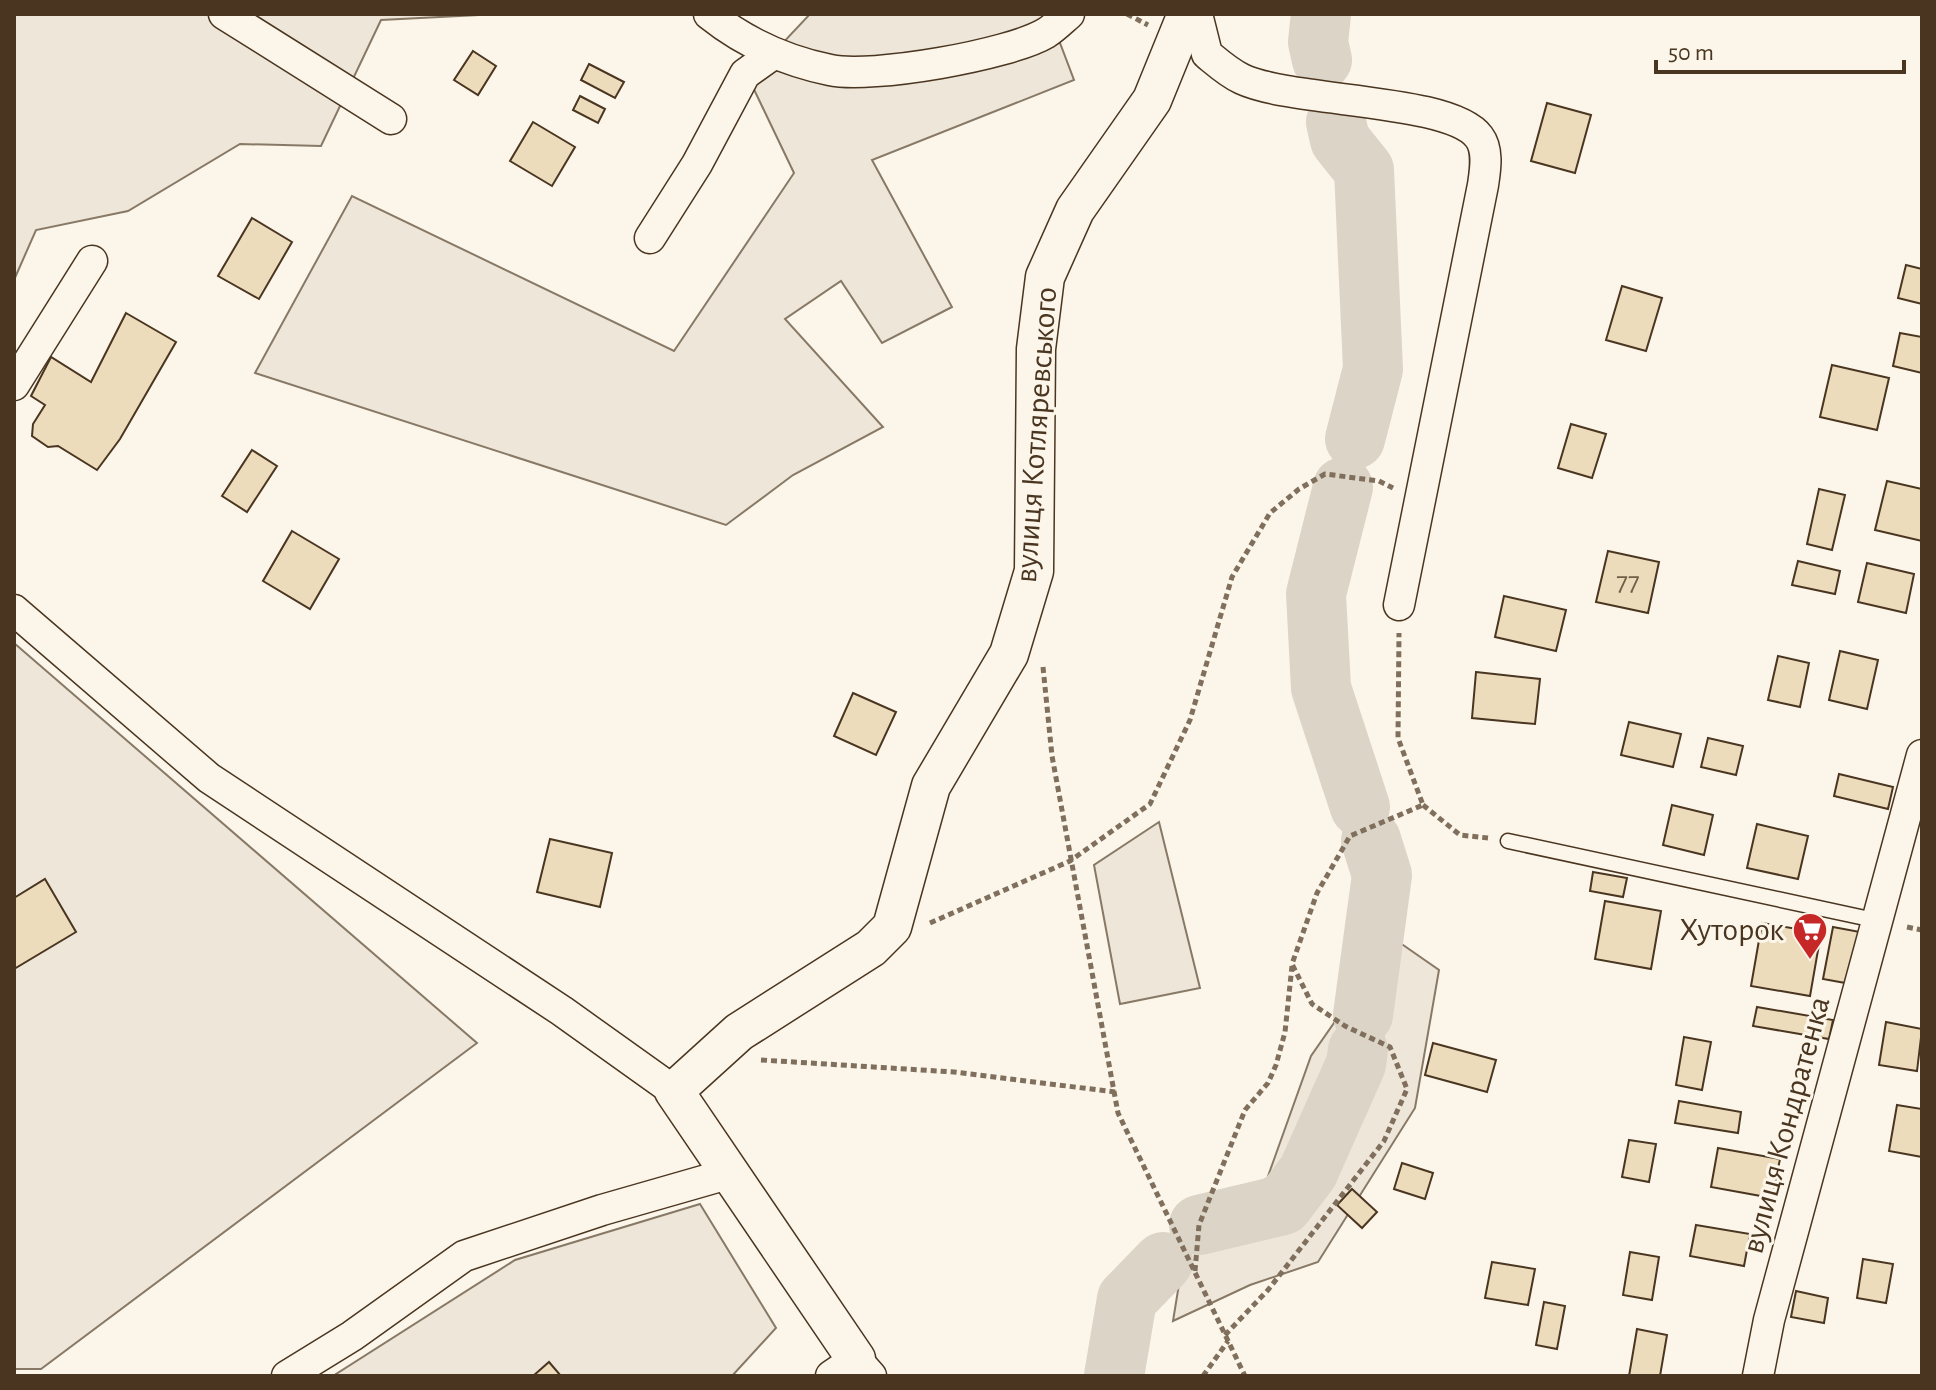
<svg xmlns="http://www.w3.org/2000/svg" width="1936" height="1390" font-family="'Alegreya Sans',sans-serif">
  <rect width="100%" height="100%" fill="#fbf6e9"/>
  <g fill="#ede6d9" stroke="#887966" stroke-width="2">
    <path d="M14,14H499L381,20L321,146L240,144L128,211L36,230L14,280Z"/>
    <path d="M810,14H1049L1074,80L872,160L952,307L882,343L841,281L785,319L883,427L793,475L726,525L255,373L352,196L674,351L794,173L749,79Z"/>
    <path d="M14,643L477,1043L41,1369H14Z"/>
    <path d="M1159,822L1200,988L1120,1004L1094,865Z"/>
    <path d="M1393,938L1439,970L1415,1108L1318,1262L1250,1285L1173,1321L1192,1204L1267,1179L1311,1056Z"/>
    <path d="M700,1204L776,1328L732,1376H333L515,1260Z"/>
  </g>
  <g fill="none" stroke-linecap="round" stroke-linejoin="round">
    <g stroke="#dcd4c6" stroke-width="60">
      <path d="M1321,14L1318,42L1322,60"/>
      <path d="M1336,122L1340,140L1364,170L1373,369L1355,439"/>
      <path d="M1343,487L1316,594L1321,688L1360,807"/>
      <path d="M1363,1015L1382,875L1371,840"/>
      <path d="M1199,1225L1283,1205L1308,1172L1356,1064L1358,1050"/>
      <path d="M1114,1376L1127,1299L1163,1262"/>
    </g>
  </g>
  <g fill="#ecdcbc" stroke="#4a3520" stroke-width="2">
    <path d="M473,51L496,66L478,95L454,80Z"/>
    <path d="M589,64L624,82L615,98L581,80Z"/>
    <path d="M580,96L605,109L598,123L573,110Z"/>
    <path d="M1547,103L1591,115L1575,173L1531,161Z"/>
    <path d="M533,122L575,147L552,186L510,161Z"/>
    <path d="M252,218L292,242L259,299L218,276Z"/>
    <path d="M1906,265L1922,269V304L1898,298Z"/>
    <path d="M1622,286L1662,298L1646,351L1606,340Z"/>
    <path d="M126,313L176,342L120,439L97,470L58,446L48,447L32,436L33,424L45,405L31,396L51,357L91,382Z"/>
    <path d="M1900,333L1922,337V373L1893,366Z"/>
    <path d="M1832,365L1889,378L1877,430L1820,417Z"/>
    <path d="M1571,424L1606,434L1592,478L1558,468Z"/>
    <path d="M252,450L277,466L247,512L222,496Z"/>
    <path d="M1887,481L1922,489V541L1875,530Z"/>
    <path d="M1819,489L1845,495L1832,550L1807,544Z"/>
    <path d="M292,531L339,559L310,609L263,581Z"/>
    <path d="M1608,551L1659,562L1648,613L1596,602Z"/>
    <path d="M1798,561L1840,571L1835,594L1792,585Z"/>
    <path d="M1867,563L1914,574L1906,613L1858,602Z"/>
    <path d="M1504,596L1566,610L1556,651L1495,637Z"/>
    <path d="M1840,651L1878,660L1867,709L1829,700Z"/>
    <path d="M1778,656L1809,663L1800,707L1768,700Z"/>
    <path d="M1476,672L1540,679L1535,724L1472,718Z"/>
    <path d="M853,693L896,712L876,755L834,736Z"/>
    <path d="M1629,722L1681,734L1673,767L1621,755Z"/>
    <path d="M1708,738L1743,746L1736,775L1701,767Z"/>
    <path d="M1839,774L1893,787L1888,809L1834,796Z"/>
    <path d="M1672,805L1713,815L1704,855L1663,845Z"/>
    <path d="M1757,824L1808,836L1798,879L1747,868Z"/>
    <path d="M550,839L612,853L600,907L537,892Z"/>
    <path d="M1593,872L1627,878L1623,897L1590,891Z"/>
    <path d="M45,879L76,932L14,969V898Z"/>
    <path d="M1605,901L1661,911L1651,969L1595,959Z"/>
    <path d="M1762,923L1821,933L1810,996L1751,986Z"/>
    <path d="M1833,927L1860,932L1851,984L1823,979Z"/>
    <path d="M1757,1007L1833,1020L1829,1039L1753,1026Z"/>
    <path d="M1886,1022L1922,1029L1917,1071L1879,1065Z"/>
    <path d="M1684,1037L1711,1042L1702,1090L1676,1085Z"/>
    <path d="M1433,1043L1496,1060L1487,1092L1425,1075Z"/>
    <path d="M1679,1101L1741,1112L1738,1133L1675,1123Z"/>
    <path d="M1897,1105L1922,1109V1157L1889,1151Z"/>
    <path d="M1629,1140L1656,1144L1649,1182L1622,1177Z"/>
    <path d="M1718,1148L1780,1159L1772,1198L1711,1187Z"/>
    <path d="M1402,1163L1433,1173L1425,1199L1394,1189Z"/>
    <path d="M1352,1189L1377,1212L1362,1228L1337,1205Z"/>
    <path d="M1696,1225L1750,1234L1744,1266L1690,1256Z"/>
    <path d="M1630,1252L1659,1257L1652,1300L1623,1295Z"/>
    <path d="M1863,1259L1893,1264L1886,1303L1857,1298Z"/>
    <path d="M1492,1262L1535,1269L1528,1305L1485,1298Z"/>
    <path d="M1796,1291L1828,1298L1824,1323L1791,1317Z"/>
    <path d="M1544,1302L1565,1306L1557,1349L1536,1345Z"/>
    <path d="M1637,1329L1667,1335L1660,1376H1629Z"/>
    <path d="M549,1362L561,1376H533Z"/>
  </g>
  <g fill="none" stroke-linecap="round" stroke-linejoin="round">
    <defs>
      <path id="service" d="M1508,841L1879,921"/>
      <g id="minor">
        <path d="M224,14L391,119"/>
        <path d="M709,14C744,42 786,61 830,70C871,79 1009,55 1046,33C1054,28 1062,20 1069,14"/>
        <path d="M1197,14L1207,54C1218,63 1229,73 1242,79C1293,103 1450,98 1479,137C1489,150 1485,171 1483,185L1399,605"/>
        <path d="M650,238L697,164L745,74L773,54"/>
        <path d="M14,385L92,261"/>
        <path d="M14,610L209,778L562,1011L674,1091"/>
        <path d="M287,1376L352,1336L464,1256L602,1210L731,1173"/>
        <path d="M831,1376L856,1359L871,1376"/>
        <path d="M1758,1376L1769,1320L1922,755"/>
      </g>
      <path id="tertiary" d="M856,1359L674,1091L739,1032L871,948L892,927L931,786L1009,654L1034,571L1036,349L1045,277L1075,210L1152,100L1187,14"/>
    </defs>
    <use href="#service" stroke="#4a3520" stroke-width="17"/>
    <use href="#minor" stroke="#4a3520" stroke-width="33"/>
    <use href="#tertiary" stroke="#4a3520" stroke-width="41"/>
    <g stroke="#7f6f5c" stroke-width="5" stroke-dasharray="6 4" stroke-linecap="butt">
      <path d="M1127,14L1148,25"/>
      <path d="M1043,667L1052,756L1118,1113L1245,1376"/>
      <path d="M1423,805L1460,835L1488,838"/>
      <path d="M930,923L1070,861L1150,804L1190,720L1232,577L1270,513L1299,489L1325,474L1379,481L1393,488"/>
      <path d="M1907,927L1922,930"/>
      <path d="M761,1060L954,1072L1115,1092"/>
      <path d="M1195,1271L1199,1225L1245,1110L1268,1083L1276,1065L1285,1032L1292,966"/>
      <path d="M1225,1335L1268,1290L1384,1141L1407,1089L1390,1047L1345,1026L1312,1004L1292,964L1317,893L1350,836L1423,805L1398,738L1399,633"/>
      <path d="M1203,1376L1228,1341"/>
    </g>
    <use href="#service" stroke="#fbf6e9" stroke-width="14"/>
    <use href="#minor" stroke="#fbf6e9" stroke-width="30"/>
    <use href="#tertiary" stroke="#fbf6e9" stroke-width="38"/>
  </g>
  <defs>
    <symbol id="supermarket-pin" viewBox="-11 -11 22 30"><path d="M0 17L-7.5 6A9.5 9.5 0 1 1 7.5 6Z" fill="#c62828" stroke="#fbf6e9"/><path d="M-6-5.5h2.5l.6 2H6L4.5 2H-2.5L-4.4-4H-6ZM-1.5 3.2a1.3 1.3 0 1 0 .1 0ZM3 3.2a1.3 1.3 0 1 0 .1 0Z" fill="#fff"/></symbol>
  </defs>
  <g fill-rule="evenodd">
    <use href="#supermarket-pin" x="1790" y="910" width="40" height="54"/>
  </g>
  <g text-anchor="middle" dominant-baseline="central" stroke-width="6" stroke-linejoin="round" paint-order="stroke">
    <g font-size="28" fill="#725f47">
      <text x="1628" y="582">77</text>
    </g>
    <g font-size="32" fill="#4a3520" stroke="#fbf6e9">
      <text transform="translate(1036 435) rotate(-86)">вулиця Котляревського</text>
      <text transform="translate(1786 1125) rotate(-75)">вулиця Кондратенка</text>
    </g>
    <g font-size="32" fill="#4a3520" stroke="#fbf6e9" text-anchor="end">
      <text x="1784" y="930">Хуторок</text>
    </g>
  </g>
  <rect width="1936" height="1390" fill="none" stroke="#4a3520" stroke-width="32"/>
  <path d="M1656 60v12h248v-12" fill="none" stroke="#4a3520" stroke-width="4"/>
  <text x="1668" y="60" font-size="24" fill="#4a3520" stroke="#fbf6e9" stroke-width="6" paint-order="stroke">50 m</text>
</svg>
